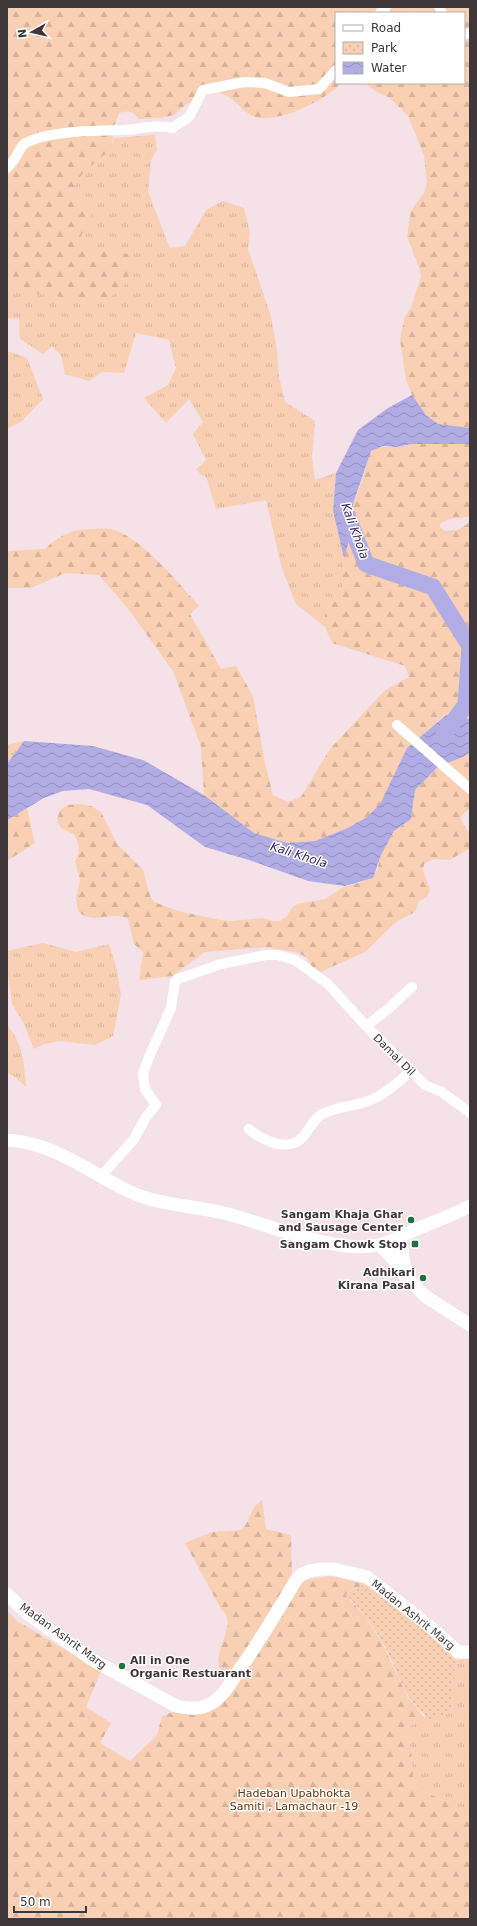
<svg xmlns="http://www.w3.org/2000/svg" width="477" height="1926" font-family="'DejaVu Sans',sans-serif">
  <defs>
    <pattern id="grass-tufts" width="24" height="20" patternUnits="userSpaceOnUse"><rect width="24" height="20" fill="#f9d0b3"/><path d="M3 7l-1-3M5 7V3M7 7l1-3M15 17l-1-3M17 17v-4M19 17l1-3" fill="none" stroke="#d6b39b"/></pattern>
    <pattern id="forest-firs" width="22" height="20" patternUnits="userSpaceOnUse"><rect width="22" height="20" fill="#f9d0b3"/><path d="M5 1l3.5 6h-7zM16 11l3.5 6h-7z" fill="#d6b39b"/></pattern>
    <pattern id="wetland-marsh" width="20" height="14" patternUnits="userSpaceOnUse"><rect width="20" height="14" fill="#f9d0b3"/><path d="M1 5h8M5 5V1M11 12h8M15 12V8" fill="none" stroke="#d6b39b"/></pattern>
    <pattern id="park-dots" width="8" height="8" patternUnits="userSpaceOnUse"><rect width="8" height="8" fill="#f9d0b3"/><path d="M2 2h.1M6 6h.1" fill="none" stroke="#d6b39b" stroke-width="1.8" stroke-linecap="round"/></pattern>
    <pattern id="water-waves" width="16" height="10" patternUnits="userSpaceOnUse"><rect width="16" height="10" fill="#b2ace5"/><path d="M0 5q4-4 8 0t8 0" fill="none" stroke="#928dbb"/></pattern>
  </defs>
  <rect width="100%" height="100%" fill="#f5e1e8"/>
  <g fill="url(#grass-tufts)">
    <path d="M155,135L157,150L151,160L148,192L170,248L185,246L206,210L223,201L244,208L250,232L248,249L271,316L277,351L279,377L285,402L315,421L312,457L315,480L336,473L333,511L344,558L342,587L325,613V627L296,604L282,569L266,500L216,509L207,479L196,470L206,460L193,434L203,422L189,399L166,423L144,398L168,385L176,368L169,340L136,333L124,373L102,372L89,381L65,374L61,356L52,346L43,354L20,339L19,319L7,318V244L61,165L112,148L113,138Z"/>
    <path d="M7,351L27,358L43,399L22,421L7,429Z"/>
    <path d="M43,943L76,952L109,944L117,970L121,995L113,1036L95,1045L60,1041L44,1044L34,1049L23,1022L12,1004L7,967V951Z"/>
    <path d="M7,1025C23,1043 24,1063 26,1087L15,1077L7,1073Z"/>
    <path d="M470,1659V1815L453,1804L418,1789L413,1777L411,1748L404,1730L406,1727L452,1712L455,1660Z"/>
  </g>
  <g fill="url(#forest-firs)">
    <path d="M7,7H470V428L438,424L426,415L412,395L406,380L400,339L405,316L411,308L421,276L419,267L407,237L411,211L425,191L427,183L424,155L408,116L390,98L375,91L365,83H464V13H336V83H341C327,100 274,126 252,116C245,112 239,105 233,100C228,96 222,94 216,91L185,105L174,115L159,118L139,119C133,111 128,110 119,113L113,129L112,148C97,163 74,174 71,197L92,214L81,236L79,244L85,250L113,251L128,254L132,267L125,284L111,297L74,299L7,289Z"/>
    <path d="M412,444H470V516C460,519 448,517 440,524V527L445,531L458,530L470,522V719L445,715L407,748L380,804L367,817L348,828L315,841L287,843L254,833L204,795L201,747L173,671L129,610L99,575L65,573L31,588H7V551L45,549C58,536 71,530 89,529C95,529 103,528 110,529C139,534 180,585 199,606L190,614L221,669L236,666L253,696L264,759L273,795L288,802L301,797L330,749L384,691L409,677L405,666L332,643L325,627V613L342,587L344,558L354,524L352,507L360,487L369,456C375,444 386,448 397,447C402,447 407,445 412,444Z"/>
    <path d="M470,752V809C452,819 466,824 470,835C471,838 470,844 470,848L450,860L433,859L424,864L423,870L430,890L427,897L419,901L415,912L397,921L365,952L318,973L313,970L307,958L299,953L266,947L205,952L172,976L139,980L143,952L134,944L128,919C113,910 92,926 78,911L76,898L80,880L75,861L79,852L77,840L75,835L61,828L57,820L60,810L67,805L81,804L91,806L101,812L117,844L143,870L150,896L154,902L178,911L220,920L231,921L263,918L273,921H280L286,917L292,908L297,904L325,899L345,886L364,882L377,871L381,855L394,831L411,819L415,790L438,767L465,756Z"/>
    <path d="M27,808L35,843L7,861V820Z"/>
    <path d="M262,1500L266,1529L291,1535L292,1580L297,1582L330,1576L365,1584L345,1594L365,1616L381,1641L407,1696L425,1718L423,1722L406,1727L404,1730L411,1748L413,1776L418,1789L453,1804L470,1815V1919H7V1610L17,1621L101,1671L86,1707L111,1723L100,1743L130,1761L157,1735L162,1716L173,1712H201L238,1682C232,1679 226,1677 222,1672C208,1654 241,1624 221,1609L185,1543L212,1532L241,1530C252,1521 249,1507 262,1500Z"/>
  </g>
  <path fill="url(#wetland-marsh)" d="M24,741L7,764V745Z"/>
  <path fill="url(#park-dots)" d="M365,1584L389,1600L448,1651L455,1660L452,1712L423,1722L425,1718V1715C402,1694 400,1677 387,1651C377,1631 362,1609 345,1594Z"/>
  <g fill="url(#water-waves)">
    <path d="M412,395L426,415L438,424L470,428V444H412L396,447L383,446L371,451L352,507L354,524L344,558L333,511L336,473L358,430L388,408Z"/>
    <path d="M446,715L470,719V752L465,756L438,767L415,790L411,819L394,831L381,855L373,878L345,886L308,881L249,860L205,847L147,805L89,789L63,791L44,798L7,820V764L24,741L93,746L143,760L204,795L254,833L287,843L315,841L348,828L367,817L380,804L407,748Z"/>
  </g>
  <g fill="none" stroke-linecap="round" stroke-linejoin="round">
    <path stroke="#b2ace5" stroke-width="17" d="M344,507L366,564L433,587L470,646L466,705L444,734"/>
    <g stroke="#fff" stroke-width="10">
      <path d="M439,7L442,13"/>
      <path d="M380,13L386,7"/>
      <path d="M464,35L470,33"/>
      <path d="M7,168C16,161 19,148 24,144C47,130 97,131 124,130C141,129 155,124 172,128L189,117L203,90L244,82L265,83L289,92L319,89L336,70"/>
      <path d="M397,725L470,789"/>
      <path d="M366,1026L388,1009L412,987"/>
      <path d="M249,1129C258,1138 278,1147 291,1144C308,1140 308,1123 321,1115C337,1105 357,1107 373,1099C387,1093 399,1081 410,1072"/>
      <path d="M102,1175L134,1139L146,1117L156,1105L145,1089L143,1074L149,1057L171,1008L175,982L178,979L221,964L266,955H278L295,960L328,984L366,1026L425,1085L442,1092L470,1113"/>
    </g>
    <g stroke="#fff" stroke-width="13">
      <path d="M7,1140C51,1142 88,1171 126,1190C158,1206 194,1205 228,1214C269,1225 338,1254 378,1245C389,1243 401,1236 412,1231C431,1223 451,1216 470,1206"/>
      <path d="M400,1236L406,1277L425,1296L470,1325"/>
      <path d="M379,1245L391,1256L405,1276"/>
      <path d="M7,1594L28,1614L91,1659L176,1706C188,1709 201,1710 212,1703C223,1696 230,1684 237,1673C259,1643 277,1612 296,1580L302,1574L309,1571L322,1569H334L367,1577L433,1629L458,1652H470"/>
    </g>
  </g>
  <g fill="#206f3f" stroke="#fff" stroke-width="1.5">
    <circle cx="411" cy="1220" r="4"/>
    <rect x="411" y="1240" width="8" height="8" rx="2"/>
    <circle cx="423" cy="1278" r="4"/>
    <circle cx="122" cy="1666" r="4"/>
  </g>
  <g text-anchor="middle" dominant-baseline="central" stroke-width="3" stroke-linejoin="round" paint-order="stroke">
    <g font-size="11" fill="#3e3639" stroke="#fff">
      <text transform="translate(394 1055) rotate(45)">Damai Dil</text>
      <text transform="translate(413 1615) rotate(39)">Madan Ashrit Marg</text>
      <text transform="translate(63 1636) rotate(36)">Madan Ashrit Marg</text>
    </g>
    <g font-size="11" font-weight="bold" fill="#3e3639" stroke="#fff" text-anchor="end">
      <text x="403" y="1214">Sangam Khaja Ghar<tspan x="403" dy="13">and Sausage Center</tspan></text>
      <text x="407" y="1244">Sangam Chowk Stop</text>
      <text x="415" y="1272">Adhikari<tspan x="415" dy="13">Kirana Pasal</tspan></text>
      <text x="130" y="1660" text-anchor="start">All in One<tspan x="130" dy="13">Organic Restuarant</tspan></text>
    </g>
    <g font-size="11" fill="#683607" stroke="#fff">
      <text x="294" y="1793">Hadeban Upabhokta<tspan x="294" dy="13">Samiti , Lamachaur -19</tspan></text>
    </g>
    <g font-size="12" font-style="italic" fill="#352668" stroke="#fff">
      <text transform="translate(355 531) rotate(70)">Kali Khola</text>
      <text transform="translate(299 855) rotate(18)">Kali Khola</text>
    </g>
  </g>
  <rect width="477" height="1926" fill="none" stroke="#3e3639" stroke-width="16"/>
  <rect x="335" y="12" width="130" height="72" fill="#ffffff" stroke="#b2afb0"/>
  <rect x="343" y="25" width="20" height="6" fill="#ffffff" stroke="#b2afb0"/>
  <text x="371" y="32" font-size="12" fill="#3e3639">Road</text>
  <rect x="343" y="42" width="20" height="12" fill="url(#park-dots)" stroke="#b2afb0"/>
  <text x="371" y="52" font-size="12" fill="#3e3639">Park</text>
  <rect x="343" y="62" width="20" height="12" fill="url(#water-waves)" stroke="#b2afb0"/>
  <text x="371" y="72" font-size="12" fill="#3e3639">Water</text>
  <g transform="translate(32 32) rotate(262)" stroke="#ffffff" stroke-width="3" paint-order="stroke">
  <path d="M0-3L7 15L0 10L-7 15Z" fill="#3e3639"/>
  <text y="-6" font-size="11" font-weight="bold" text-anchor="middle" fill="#3e3639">N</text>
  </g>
  <path d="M14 1906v6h72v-6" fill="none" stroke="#3e3639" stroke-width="2"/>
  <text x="20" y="1906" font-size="12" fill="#3e3639" stroke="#ffffff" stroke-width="3" paint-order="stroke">50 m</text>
</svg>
